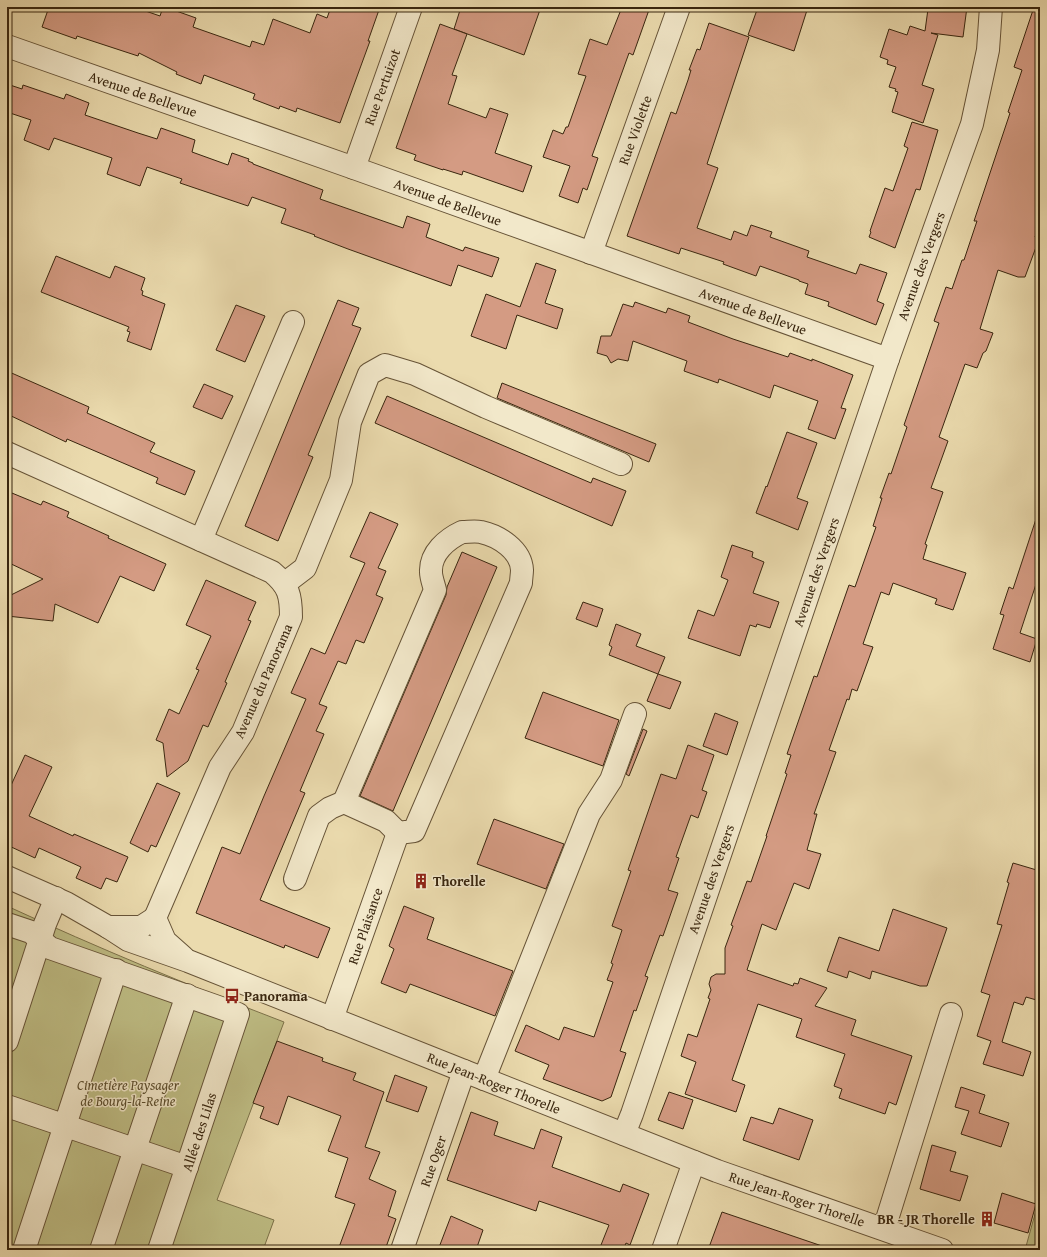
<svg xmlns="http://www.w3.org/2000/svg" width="1047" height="1257" font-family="'Gentium Book Plus',serif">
  <rect width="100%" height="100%" fill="#ebdbae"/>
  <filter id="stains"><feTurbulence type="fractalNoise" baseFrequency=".005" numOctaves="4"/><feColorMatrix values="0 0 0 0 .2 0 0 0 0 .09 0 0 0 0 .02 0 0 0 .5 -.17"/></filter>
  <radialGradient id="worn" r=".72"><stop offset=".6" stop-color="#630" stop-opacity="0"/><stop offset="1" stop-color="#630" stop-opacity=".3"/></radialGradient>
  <g fill="#bfbe85" stroke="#7c724a">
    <path d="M7,906C98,948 190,986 284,1022L217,1200L274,1220L263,1250H7Z"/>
    <path d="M1040,1196V1250H1025Z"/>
  </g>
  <g fill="#d49b83" stroke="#39260f">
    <path d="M49,7H134L160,16L163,7H165L196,18L193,27L250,47L252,41L264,45L273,19L310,33L317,14L327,18L331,7H380L368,41H370L340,123L297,108L296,112L280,106L279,109L253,99L255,94L204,75L201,84L176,74L177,72L139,53L138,56L77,36L76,39L42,27Z"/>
    <path d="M461,7H541L524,55L454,29Z"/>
    <path d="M622,7H650L633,55L629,53L592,156L598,158L587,190L583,188L578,203L559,196L570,166L543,157L553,130L563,134L566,127H568L586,76L578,74L590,39L607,45Z"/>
    <path d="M758,7H808L794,51L748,35Z"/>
    <path d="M944,7H967L963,37L931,33L938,35L922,85L934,89L923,123L892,112L898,92L895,91L896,89L889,87L896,67L887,64L888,60L880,57L889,29L907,35L910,26L925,31L928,9L943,11Z"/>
    <path d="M1034,7H1040V223L1035,237L1039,239L1025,277H1018L998,270L980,329L993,333L986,351L983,353L977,368L965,364L939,437L948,441L931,488L943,492L925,544L927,545L923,559L966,573L953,610L935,604L937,599L893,583L889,595L881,592L863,644L873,647L857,691L852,689L849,700L847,699L829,750L836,752L814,814H817L807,850L821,854L809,889L794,883L776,930L762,924L747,970L793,986L794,983L798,984L800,978L827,988L815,1006L856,1020L851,1035L912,1056L896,1105L889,1102L885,1114L839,1098L842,1089L834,1086L845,1054L796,1037L802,1019L758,1004L732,1080L745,1085L736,1112L685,1094L696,1062L681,1056L688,1034L697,1037L710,999L708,998L711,990L709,984L711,977L716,974H725V948L733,926L731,925L747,881L751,882L767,836H766L787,774L785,773L791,755L787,754L814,676L817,677L849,585L855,587L876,527L873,526L882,498H880L889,473L891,474L907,427L904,425L939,323L934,321L946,287L952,289L962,260H964L977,221H974L1010,113L1008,112L1022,70L1014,67Z"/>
    <path d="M709,23L749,37L707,164L718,168L697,228L731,240L734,231L747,236L751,225L772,232L770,237L809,251L807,257L856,274L860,264L887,273L877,301L884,304L876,325L828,306L829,302L805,294L808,284L799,281V280L760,266L756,276L723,264L724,262L681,248L679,254L627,236L671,112L676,114L688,80L691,70H689L697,49L700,50Z"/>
    <path d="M440,24L467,34L452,75L457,76L448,104L486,118L490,108L508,114L495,153L532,166L523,192L463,171L462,175L443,169V170L414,160L416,155L396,148Z"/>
    <path d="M7,84L22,89L23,85L64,99L66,94L89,103L85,115L138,133L157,139L161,128L195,140L192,152L228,165L232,153L249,159L248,161L253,163V164L323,190L320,199L403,228L407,216L430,224L426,237L463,251L465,247L499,258L492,277L458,265L451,286L348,249L314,236L315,235L281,223L286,209L252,197L248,206L180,183L182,179L147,167L140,186L107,174L112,158L54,138L49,150L24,140L31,120L7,112Z"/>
    <path d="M912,122L938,130L920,190L916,189L895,248L869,237L871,232L870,231L885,188L893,191L908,148L904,146Z"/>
    <path d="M56,256L110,278L115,266L145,278L141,290L143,291L142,295L165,304L151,350L127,341L130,332L127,331L129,327L41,292Z"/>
    <path d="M536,263L556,270L545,303L563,309L557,329L517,315L506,349L471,336L486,294L520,307Z"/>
    <path d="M338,300L359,308L352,325L361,328L308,455L313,457L278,541L245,526Z"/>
    <path d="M635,302L666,313L668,308L690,316L688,322L733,339L788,357L790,353L812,361V359L853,375L841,408L846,409L835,439L808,429L818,401L774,385L770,398L719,379L718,383L684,371L687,361L633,341L628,361L618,359L611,363L607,356L597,353L601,336H611L623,304L633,307Z"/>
    <path d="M236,305L265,316L245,362L216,350Z"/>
    <path d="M7,371L89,407L87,413L155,443L150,452L195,471L185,495L156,483L158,478L67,439L66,442L7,414Z"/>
    <path d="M502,383L656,444L649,462L497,398Z"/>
    <path d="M204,384L233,396L222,419L193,407Z"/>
    <path d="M387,396L591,483L593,478L626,491L612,526L375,423Z"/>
    <path d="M787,432L817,443L797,498L808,502L798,530L756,513L766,486L767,487Z"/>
    <path d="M7,491L41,505L43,501L69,512L67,517L109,536L108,538L166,564L154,591L120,576L98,623L55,604L53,621L7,616V597L43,579L7,562Z"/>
    <path d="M370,512L398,524L378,568L386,571L376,595L383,598L364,643L356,640L346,664L338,661L319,704L327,707L316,731L324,734L300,791L305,793L260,900L330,928L318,958L285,945L284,948L196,913L222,847L240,854L264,796L306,699L291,693L311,648L325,654L365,563L350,557Z"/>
    <path d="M1036,519H1040V572L1020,633L1037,639L1030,662L993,649L1004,615L1000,614L1009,587L1013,589Z"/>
    <path d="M732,545L753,552L752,557L764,562L753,593L779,602L770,628L757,624L756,627L750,625L740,656L688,638L698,610L714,616L728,580L721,577Z"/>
    <path d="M462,552L497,567L393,811L360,796L446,595L447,587Z"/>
    <path d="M206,580L256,602L248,620L251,621L225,682L227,683L208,727L203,725L188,761L167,777L163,743L156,740L169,709L179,714L199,670L196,669L211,636L186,625Z"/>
    <path d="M583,602L603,609L597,627L576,619Z"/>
    <path d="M616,624L641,634L636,646L665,657L658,674L681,682L670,709L647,701L658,674L609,655L612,647L609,645Z"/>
    <path d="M543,692L619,720L603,766L525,738Z"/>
    <path d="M715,713L738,722L727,755L703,746Z"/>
    <path d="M643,729L647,731L629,776L626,774Z"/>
    <path d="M688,745L714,755L702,790L707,792L698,818L691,815L676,857L679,858L668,890L678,893L663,936L660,935L645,976L648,977L636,1011L634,1010L620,1051L626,1053L611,1097L602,1101L543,1079L549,1065L515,1051L526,1025L559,1040L564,1027L594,1037L613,982L607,980L613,964L611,963L622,930L612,926L631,871L628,870L661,774L676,779Z"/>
    <path d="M25,755L52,767L29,816L73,836L74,834L128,857L117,882L106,878L101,889L76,878L81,867L39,848L35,858L7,845V794Z"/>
    <path d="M157,783L180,793L156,847L151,845L148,852L130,843Z"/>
    <path d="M494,819L564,844L546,889L477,864Z"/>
    <path d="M1013,863L1040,871V1001L1026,997L1023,1005L1014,1002L1002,1042L1031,1052L1023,1076L983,1064L991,1041L977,1036L990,995L981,992L1002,925L997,924L1009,883L1007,882Z"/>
    <path d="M404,906L434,918L427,939L513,971L495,1016L410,984L406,993L381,983L394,949L389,946Z"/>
    <path d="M893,909L947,928L927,986H920L872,971L870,979L849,971L847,978L827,971L839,937L879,951Z"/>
    <path d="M277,1041L323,1058L322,1061L356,1073L353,1080L384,1092L365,1147L380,1152L369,1179L396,1191L388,1216L396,1219L385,1250H338L355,1204L335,1197L348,1158L328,1151L341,1116L288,1096L278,1125L260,1118L264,1107L253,1103Z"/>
    <path d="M395,1075L427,1087L418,1112L386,1101Z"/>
    <path d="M961,1087L985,1095L979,1113L1009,1123L1001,1147L961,1134L969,1111L955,1107Z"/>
    <path d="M669,1092L693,1100L683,1129L658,1120Z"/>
    <path d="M779,1108L813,1120L799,1160L743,1140L751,1117L773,1124Z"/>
    <path d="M471,1112L498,1122L494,1135L534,1149L541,1129L562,1137L552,1167L620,1192L623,1184L649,1194L630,1245L626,1243L623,1250H599L609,1225L539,1201L536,1211L447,1180Z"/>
    <path d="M932,1145L956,1152L950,1171L968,1176L960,1201L920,1189Z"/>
    <path d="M1002,1193L1036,1204L1028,1233L994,1223Z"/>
    <path d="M722,1212L825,1247V1250H708Z"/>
    <path d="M451,1216L483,1230L476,1250H438Z"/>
  </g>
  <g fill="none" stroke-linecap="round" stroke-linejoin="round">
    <defs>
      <g id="minor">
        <path d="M7,46L354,168L888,359"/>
        <path d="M354,168L411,7"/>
        <path d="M591,253L679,7"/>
        <path d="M7,453L272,572C289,586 291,596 291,617L243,732L220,767L155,918L165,941L183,957"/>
        <path d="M462,532C468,532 475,531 481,532C499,536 521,550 522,570C522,574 521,579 521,583L414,831L398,833L386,821L344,802L435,590C434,585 431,578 431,572C430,553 447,539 462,532Z"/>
        <path d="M201,540L293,322"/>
        <path d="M284,584L305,568L341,480L350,422L369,374L385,365L415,374L486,407L621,464"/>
        <path d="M7,877L66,903L108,927L128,940L188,961L464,1071L717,1171L942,1250"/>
        <path d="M295,879L319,816L330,808L344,802"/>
        <path d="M7,924L31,932L50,948L238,1014L159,1250"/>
        <path d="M108,927H141L155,918"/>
        <path d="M332,1019L398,833"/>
        <path d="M7,1041L45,924L56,898"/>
        <path d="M484,1079L589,814L611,780L635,714"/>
        <path d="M7,1106L187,1167"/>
        <path d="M624,1134L632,1114L888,359L972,124L988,50L991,7"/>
        <path d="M884,1229L951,1014"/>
        <path d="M24,1250L116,970"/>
        <path d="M101,1250L187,995"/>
        <path d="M402,1250L464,1071"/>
        <path d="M663,1250L694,1162"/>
      </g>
    </defs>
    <use href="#minor" stroke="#665337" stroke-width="24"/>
    <use href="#minor" stroke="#f2e8ca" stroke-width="22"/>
  </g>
  <defs>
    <symbol id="building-bare" viewBox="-9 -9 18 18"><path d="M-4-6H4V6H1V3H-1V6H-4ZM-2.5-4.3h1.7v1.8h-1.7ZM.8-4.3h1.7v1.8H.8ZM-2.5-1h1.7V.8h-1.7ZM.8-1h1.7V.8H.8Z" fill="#8f2418" stroke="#f2e8ca" stroke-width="2.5" paint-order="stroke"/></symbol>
    <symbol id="bus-bare" viewBox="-9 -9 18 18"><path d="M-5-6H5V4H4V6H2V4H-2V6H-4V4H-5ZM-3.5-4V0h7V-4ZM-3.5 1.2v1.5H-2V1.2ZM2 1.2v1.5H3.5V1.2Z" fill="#8f2418" stroke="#f2e8ca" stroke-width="2.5" paint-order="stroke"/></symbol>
  </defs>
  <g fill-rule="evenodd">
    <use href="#building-bare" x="410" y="870" width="22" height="22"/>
    <use href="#bus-bare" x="221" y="985" width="22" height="22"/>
    <use href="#building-bare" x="976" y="1208" width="22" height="22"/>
  </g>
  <g text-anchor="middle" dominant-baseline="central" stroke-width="3" stroke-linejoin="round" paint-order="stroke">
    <g font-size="14" fill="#39260f" stroke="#f2e8ca">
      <text transform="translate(382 87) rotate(-70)">Rue Pertuizot</text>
      <text transform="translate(143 94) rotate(19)">Avenue de Bellevue</text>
      <text transform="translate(635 130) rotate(-70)">Rue Violette</text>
      <text transform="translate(448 202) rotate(20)">Avenue de Bellevue</text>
      <text transform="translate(921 266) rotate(-70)">Avenue des Vergers</text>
      <text transform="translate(753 311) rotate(20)">Avenue de Bellevue</text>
      <text transform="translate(816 572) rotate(-71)">Avenue des Vergers</text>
      <text transform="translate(263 681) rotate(-66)">Avenue du Panorama</text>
      <text transform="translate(711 879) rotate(-71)">Avenue des Vergers</text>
      <text transform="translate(365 926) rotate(-71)">Rue Plaisance</text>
      <text transform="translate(494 1083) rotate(22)">Rue Jean-Roger Thorelle</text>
      <text transform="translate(199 1132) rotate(-72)">Allée des Lilas</text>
      <text transform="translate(433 1161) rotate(-71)">Rue Oger</text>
      <text transform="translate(797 1199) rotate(19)">Rue Jean-Roger Thorelle</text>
    </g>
    <g font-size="14" font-weight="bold" fill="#39260f" stroke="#f2e8ca" text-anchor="start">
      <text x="433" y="881">Thorelle</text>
      <text x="244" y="996">Panorama</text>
      <text x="975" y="1219" text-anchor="end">BR - JR Thorelle</text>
    </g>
    <g font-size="14" font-style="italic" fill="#5a4c2c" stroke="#f2e8ca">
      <text x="128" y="1085">Cimetière Paysager<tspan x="128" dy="16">de Bourg-la-Reine</tspan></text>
    </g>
  </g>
  <rect width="1047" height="1257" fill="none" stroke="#ebdbae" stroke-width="24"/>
  <rect x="8" y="8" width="1031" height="1241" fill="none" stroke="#39260f" stroke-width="2"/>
  <rect x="12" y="12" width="1023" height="1233" fill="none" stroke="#39260f"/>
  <rect width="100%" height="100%" filter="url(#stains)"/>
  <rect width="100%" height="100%" fill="url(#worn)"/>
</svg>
